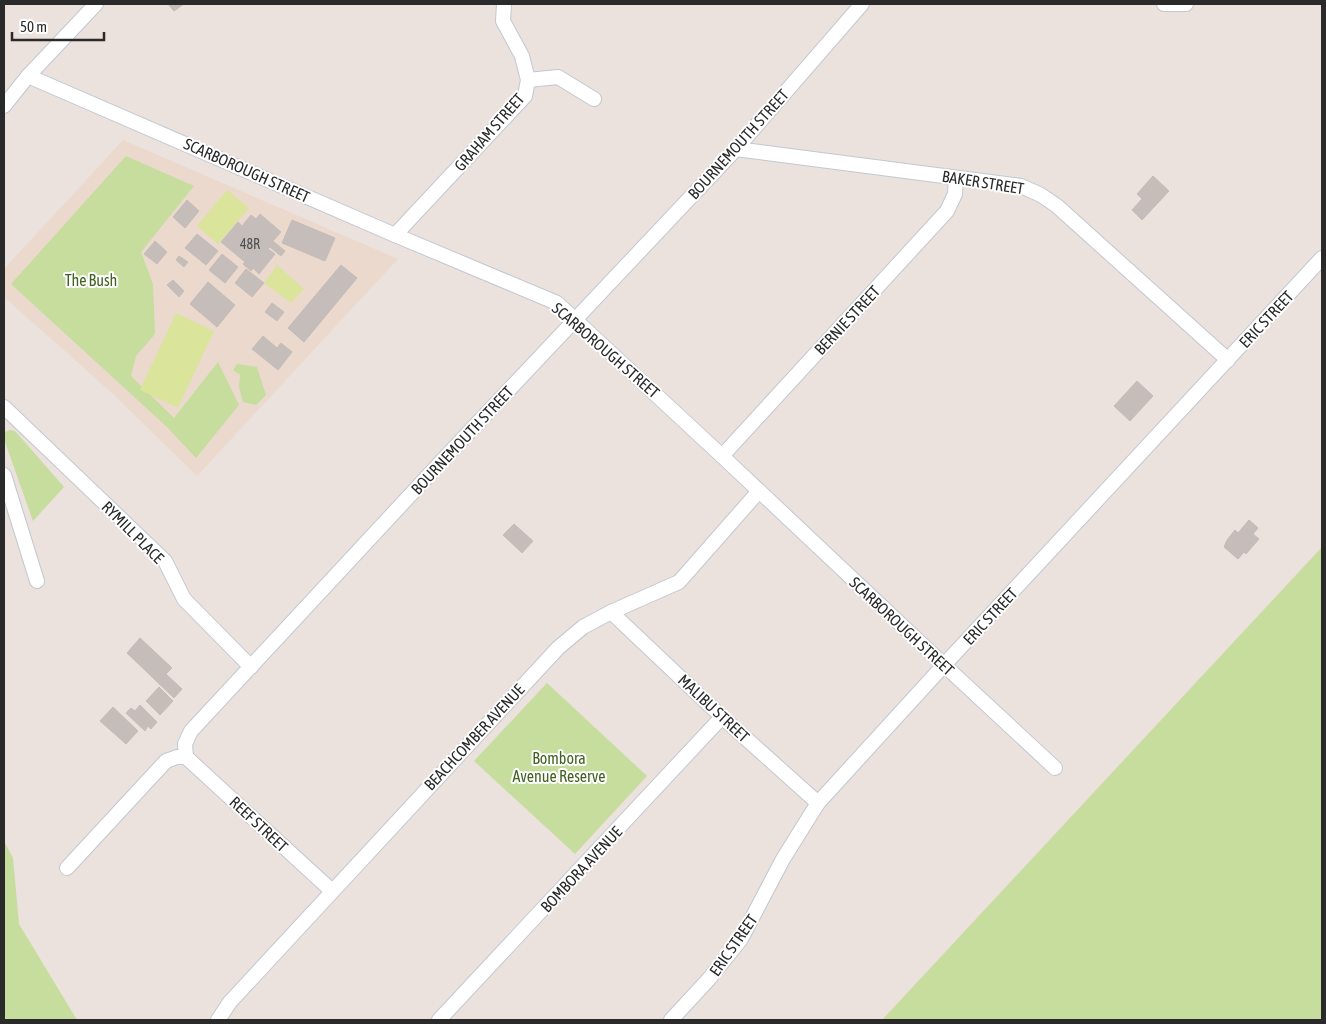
<svg xmlns="http://www.w3.org/2000/svg" width="1326" height="1024" font-family="'Asap Condensed',sans-serif">
  <rect width="100%" height="100%" fill="#ebe1dd"/>
  <path fill="#ebd9ce" d="M123,140L398,259L197,476L111,392L4,297V269Z"/>
  <g fill="#c6dd9e">
    <path d="M126,156L194,186L141,252L153,284L155,334L136,356L131,376L174,418L218,362L239,405L196,458L167,427L11,284Z"/>
    <path d="M237,364L257,367L266,395L256,405L243,402L239,387L240,375L233,370Z"/>
    <path d="M10,430L15,431L64,487L33,521L4,439L5,432Z"/>
    <path d="M1322,547V1020H882Z"/>
    <path d="M547,683L647,776L575,854L474,761Z"/>
    <path d="M4,841L13,858L19,924L77,1020H4Z"/>
  </g>
  <g fill="#dae49b">
    <path d="M227,190L249,208L218,244L197,226Z"/>
    <path d="M277,265L304,289L291,303L264,283Z"/>
    <path d="M176,313L214,331L178,408L140,390Z"/>
  </g>
  <g fill="#c4bdb9" stroke="#c6bcb7">
    <path d="M168,4H184L174,11Z"/>
    <path d="M1153,176L1169,191L1142,220L1132,210L1142,199L1137,194Z"/>
    <path d="M187,200L199,211L185,228L173,217Z"/>
    <path d="M260,214L281,232L273,241L285,251L281,256L270,247L268,249L275,254L259,274L253,268L251,271L243,264L245,262L221,242L238,222L242,226L251,215L256,219Z"/>
    <path d="M292,220L335,238L325,261L282,243Z"/>
    <path d="M197,234L218,251L206,265L185,248Z"/>
    <path d="M155,241L167,252L157,264L144,254Z"/>
    <path d="M222,254L238,267L225,283L209,270Z"/>
    <path d="M179,256L188,262L184,267L176,260Z"/>
    <path d="M341,265L357,278L304,342L288,328Z"/>
    <path d="M246,269L264,283L252,297L235,283Z"/>
    <path d="M173,280L184,291L179,297L167,285Z"/>
    <path d="M208,282L235,305L217,327L190,304Z"/>
    <path d="M272,303L284,312L277,321L265,312Z"/>
    <path d="M263,336L277,348L281,343L292,352L278,370L252,349Z"/>
    <path d="M1137,381L1153,396L1130,421L1114,406Z"/>
    <path d="M1249,520L1258,528L1253,534L1259,539L1246,554L1244,552L1238,559L1224,547L1227,540L1235,530L1238,533Z"/>
    <path d="M514,524L533,541L522,553L503,535Z"/>
    <path d="M140,638L172,668L166,674L182,689L174,698L127,653Z"/>
    <path d="M159,687L173,701L160,715L146,701Z"/>
    <path d="M140,705L157,722L151,729L148,726L145,731L126,713L131,708L135,711Z"/>
    <path d="M113,707L138,731L126,744L100,721Z"/>
  </g>
  <g fill="none" stroke-linecap="round" stroke-linejoin="round">
    <defs>
      <g id="street">
        <path d="M504,4L503,21L522,56L528,80"/>
        <path d="M1164,4H1186"/>
        <path d="M28,76L395,235L557,303L722,456L944,665L1055,768"/>
        <path d="M4,106L28,76L96,4"/>
        <path d="M736,149L1021,186L1041,195L1057,206L1228,360"/>
        <path d="M395,235L525,96L528,80L558,77L594,99"/>
        <path d="M4,407L165,561L184,599L251,667"/>
        <path d="M722,456L947,211L955,194L956,178"/>
        <path d="M4,475L37,581"/>
        <path d="M611,612L722,717L818,803"/>
        <path d="M186,757L185,744L191,731L440,463L736,149L862,4"/>
        <path d="M186,757L332,891"/>
        <path d="M67,868L166,761L177,757H186"/>
        <path d="M218,1020L230,1002L558,648L583,627L611,612L679,582L759,491"/>
        <path d="M439,1020L722,717"/>
        <path d="M671,1020L708,980L741,939L783,859L818,803L944,665L1322,258"/>
      </g>
    </defs>
    <use href="#street" stroke="#c2c8d0" stroke-width="16"/>
    <use href="#street" stroke="#fff" stroke-width="14"/>
  </g>
  <g text-anchor="middle" dominant-baseline="central" stroke-width="4" stroke-linejoin="round" paint-order="stroke">
    <g font-size="14" fill="#504f4e">
      <text x="250" y="244">48R</text>
    </g>
    <g font-size="16" fill="#2a2a2a" stroke="#fff">
      <text transform="translate(489 132) rotate(-49)">GRAHAM STREET</text>
      <text transform="translate(738 144) rotate(-48)">BOURNEMOUTH STREET</text>
      <text transform="translate(247 170) rotate(24)">SCARBOROUGH STREET</text>
      <text transform="translate(983 182) rotate(9)">BAKER STREET</text>
      <text transform="translate(1266 319) rotate(-47)">ERIC STREET</text>
      <text transform="translate(847 320) rotate(-47)">BERNIE STREET</text>
      <text transform="translate(606 350) rotate(41)">SCARBOROUGH STREET</text>
      <text transform="translate(462 440) rotate(-47)">BOURNEMOUTH STREET</text>
      <text transform="translate(133 532) rotate(45)">RYMILL PLACE</text>
      <text transform="translate(990 616) rotate(-47)">ERIC STREET</text>
      <text transform="translate(902 626) rotate(43)">SCARBOROUGH STREET</text>
      <text transform="translate(714 708) rotate(43)">MALIBU STREET</text>
      <text transform="translate(474 737) rotate(-47)">BEACHCOMBER AVENUE</text>
      <text transform="translate(259 824) rotate(43)">REEF STREET</text>
      <text transform="translate(581 869) rotate(-47)">BOMBORA AVENUE</text>
      <text transform="translate(733 945) rotate(-55)">ERIC STREET</text>
    </g>
    <g font-size="16" fill="#416220" stroke="#fff">
      <text x="91" y="280">The Bush</text>
      <text x="559" y="758">Bombora<tspan x="559" dy="18">Avenue Reserve</tspan></text>
    </g>
  </g>
  <rect width="1326" height="1024" fill="none" stroke="#2a2a2a" stroke-width="10"/>
  <path d="M12 32v8h92v-8" fill="none" stroke="#2a2a2a" stroke-width="2.5"/>
  <text x="20" y="32" font-size="15" fill="#2a2a2a" stroke="#ffffff" stroke-width="4" paint-order="stroke">50 m</text>
</svg>
